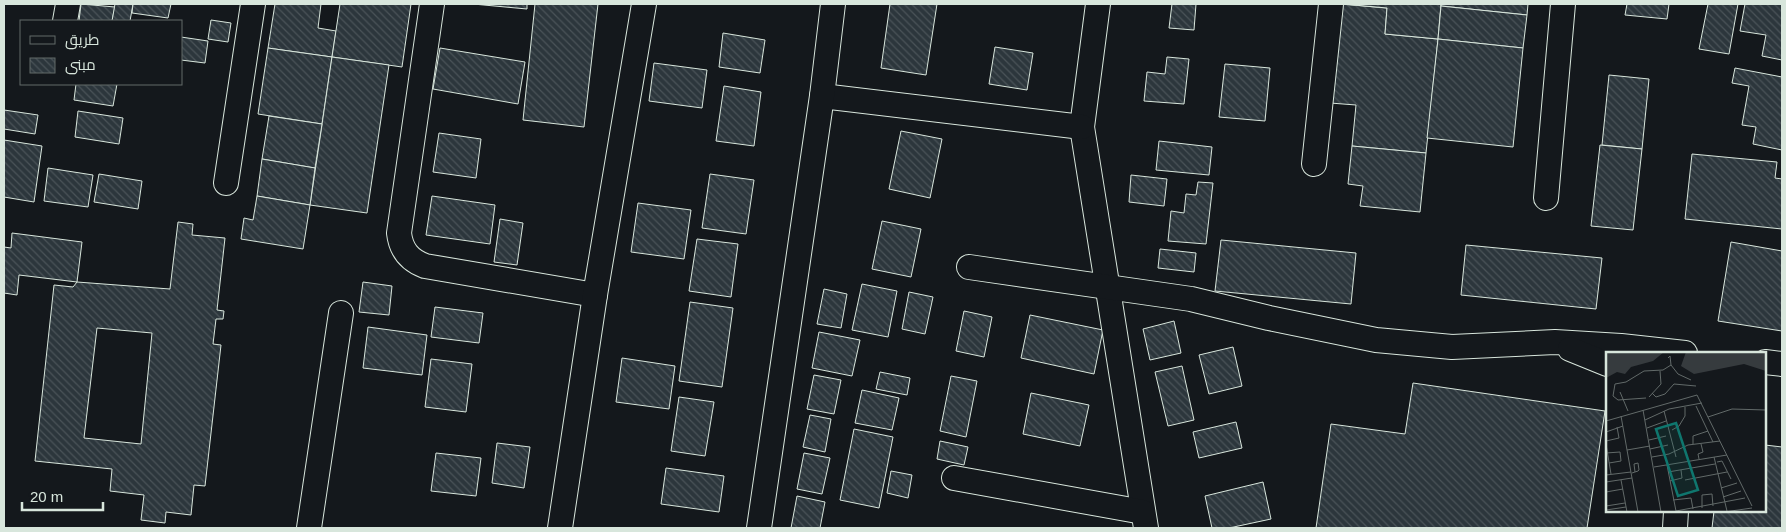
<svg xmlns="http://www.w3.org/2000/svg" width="1786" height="532" font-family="Arial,Cairo,sans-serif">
  <defs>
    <pattern id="building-back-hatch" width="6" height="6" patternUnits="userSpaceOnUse" patternTransform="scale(1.25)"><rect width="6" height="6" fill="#2c363c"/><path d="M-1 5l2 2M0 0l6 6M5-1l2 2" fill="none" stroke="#4a5358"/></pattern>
  </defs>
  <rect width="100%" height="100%" fill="#14181c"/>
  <g fill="url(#building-back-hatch)" stroke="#d8e6dc" fill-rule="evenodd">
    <path d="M81,4L115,7L112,21H79Z"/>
    <path d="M115,4H133L130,21H112Z"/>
    <path d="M133,4H171L168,18L132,13Z"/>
    <path d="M275,4H321L318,28L336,31L332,57L268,48Z"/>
    <path d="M340,4H411L402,67L332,57Z"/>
    <path d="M473,4H527V9Z"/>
    <path d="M535,4H598L584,127L523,120Z"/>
    <path d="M890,4H937L926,75L881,68Z"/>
    <path d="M1172,4H1196L1194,30L1169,28Z"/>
    <path d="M1340,4L1387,8L1385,34L1438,39L1426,153L1352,146L1356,105L1330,103Z"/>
    <path d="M1343,4H1441L1438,39L1385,34L1387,8Z"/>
    <path d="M1441,4H1528L1527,15L1441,6Z"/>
    <path d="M1627,4H1669L1667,19L1625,15Z"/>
    <path d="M1708,4H1738L1729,54L1699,49Z"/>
    <path d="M1745,4H1782V60L1762,56L1766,35L1740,31Z"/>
    <path d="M1441,6L1527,15L1523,48L1438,39Z"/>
    <path d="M211,20L231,23L228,42L208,39Z"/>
    <path d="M723,33L765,40L760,73L719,67Z"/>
    <path d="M181,37L208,41L205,63L181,60Z"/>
    <path d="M1438,39L1523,48L1513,147L1427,138Z"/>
    <path d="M995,47L1033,53L1027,90L989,84Z"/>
    <path d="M268,48L332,57L322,124L258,114Z"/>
    <path d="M440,48L525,62L518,104L433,89Z"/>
    <path d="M332,57L389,65L367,213L310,205Z"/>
    <path d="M1167,57L1189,59L1184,104L1144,101L1147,72L1165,74Z"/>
    <path d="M654,63L707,70L702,108L649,101Z"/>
    <path d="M1225,64L1270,68L1265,121L1219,117Z"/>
    <path d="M1735,68L1782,77V150L1753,144L1756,127L1742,125L1749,86L1732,83Z"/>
    <path d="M1609,75L1649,79L1642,149L1602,145Z"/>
    <path d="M76,84H117L113,106L74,100Z"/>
    <path d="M724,86L761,92L754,146L716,141Z"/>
    <path d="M4,110L38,115L35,134L4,129Z"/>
    <path d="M78,111L123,118L119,144L75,137Z"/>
    <path d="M269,116L322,124L315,168L262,159Z"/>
    <path d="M901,131L942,139L930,198L889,189Z"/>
    <path d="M439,133L481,139L476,178L433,172Z"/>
    <path d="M4,140L42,146L34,202L4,197Z"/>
    <path d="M1159,141L1212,147L1209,175L1156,170Z"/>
    <path d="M1600,145L1642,149L1633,230L1591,226Z"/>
    <path d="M1352,146L1426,153L1420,212L1360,206L1363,186L1348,184Z"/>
    <path d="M1692,154L1777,162L1775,178L1782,179V229L1685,219Z"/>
    <path d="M262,159L315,168L310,205L257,196Z"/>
    <path d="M48,168L93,175L88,207L44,201Z"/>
    <path d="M99,174L142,181L138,209L94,202Z"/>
    <path d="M710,174L754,180L746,234L702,228Z"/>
    <path d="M1131,175L1167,179L1164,206L1129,202Z"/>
    <path d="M1198,182L1213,183L1206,244L1168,241L1171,211L1184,213L1186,194L1196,195Z"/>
    <path d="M257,196L310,205L303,249L241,239L244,218L253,220Z"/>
    <path d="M432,196L495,205L490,244L426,235Z"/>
    <path d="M638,203L691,210L684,259L631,252Z"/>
    <path d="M500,219L523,223L517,265L494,262Z"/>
    <path d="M882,221L921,229L911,277L872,269Z"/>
    <path d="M178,222L193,224L192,235L225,238L217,310L224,311L223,319H216L213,344L221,345L205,486L194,485L191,515L166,512L165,523L141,520L144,495L110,491L112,469L35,461L54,285L73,287L77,282L170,289ZM97,328L152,333L141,444L84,438Z"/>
    <path d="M12,233L82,242L77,282L19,275L17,295L4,293V247L11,248Z"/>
    <path d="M697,239L738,244L731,297L689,291Z"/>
    <path d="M1221,240L1356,253L1351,304L1215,291Z"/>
    <path d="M1731,242L1782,251V331L1718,321Z"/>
    <path d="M1466,245L1602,258L1596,309L1461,295Z"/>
    <path d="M1160,249L1196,253L1194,272L1158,268Z"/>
    <path d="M363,282L392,286L389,315L359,312Z"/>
    <path d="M862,284L897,291L888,337L852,330Z"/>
    <path d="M824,289L847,294L841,328L817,324Z"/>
    <path d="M909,292L933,297L925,334L902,329Z"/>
    <path d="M690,302L733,308L722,387L679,381Z"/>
    <path d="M435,307L483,313L479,343L431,337Z"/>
    <path d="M964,311L992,317L984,357L956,351Z"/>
    <path d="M1030,315L1103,330L1094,374L1021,358Z"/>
    <path d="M1174,321L1181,353L1150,360L1143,329Z"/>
    <path d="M368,327L427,335L422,375L363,368Z"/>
    <path d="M819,332L860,340L852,376L812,368Z"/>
    <path d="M1233,347L1242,386L1209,394L1199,355Z"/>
    <path d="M622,358L675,366L669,409L616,402Z"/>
    <path d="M431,359L472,364L466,412L425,407Z"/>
    <path d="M1182,366L1194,420L1168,426L1155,372Z"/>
    <path d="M880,372L910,378L907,395L876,389Z"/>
    <path d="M814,375L841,380L834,414L807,409Z"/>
    <path d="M951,376L977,381L966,437L940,431Z"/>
    <path d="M1413,383L1605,411L1587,528H1316L1331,424L1405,434Z"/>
    <path d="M862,390L899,398L892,430L855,423Z"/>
    <path d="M1031,393L1089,405L1080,446L1023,434Z"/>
    <path d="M679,397L714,402L705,456L671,451Z"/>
    <path d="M810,415L831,419L825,452L803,447Z"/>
    <path d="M1236,422L1242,448L1199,458L1193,432Z"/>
    <path d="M854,429L893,437L879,508L840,500Z"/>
    <path d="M940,441L968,447L964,465L937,459Z"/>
    <path d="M497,443L530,447L524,488L492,483Z"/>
    <path d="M1765,445L1782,447V528H1712L1714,511H1765Z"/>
    <path d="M436,453L481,458L476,496L431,491Z"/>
    <path d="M804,453L830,458L822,494L797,489Z"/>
    <path d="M666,468L724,476L719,512L661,504Z"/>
    <path d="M891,471L912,475L908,498L887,493Z"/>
    <path d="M1263,482L1271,519L1229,528H1212L1205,496Z"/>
    <path d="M797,496L825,502L820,528H791Z"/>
  </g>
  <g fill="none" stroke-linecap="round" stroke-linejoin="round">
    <defs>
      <g id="minor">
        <path d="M432,4L399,233C401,250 409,260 425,266L595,295"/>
        <path d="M1098,4L1082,127L1146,528"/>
        <path d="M65,21L68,4"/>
        <path d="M822,96L1082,127"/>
        <path d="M1314,164L1331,4"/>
        <path d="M226,183L253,4"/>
        <path d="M1546,198L1563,4"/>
        <path d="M969,267L1191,299L1269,318L1376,340L1452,347L1555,342L1621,346L1685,353"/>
        <path d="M1570,349L1607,364"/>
        <path d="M1765,362L1782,364"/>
        <path d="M954,478L1143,512"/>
        <path d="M309,528L341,313"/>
        <path d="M560,528L595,295L644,4"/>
        <path d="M759,528L822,96L833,4"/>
        <path d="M1675,528L1676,511"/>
      </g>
    </defs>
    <use href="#minor" stroke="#d8e6dc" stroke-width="26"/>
    <use href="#minor" stroke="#14181c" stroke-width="24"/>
  </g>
  <g transform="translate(1606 352)">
    <rect width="160" height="160" fill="#14181c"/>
    <path d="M0,0H58L47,9L25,15L19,22L11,20L0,26ZM80,0H160V19L138,12L88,22L75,14Z" fill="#363b3e"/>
    <path fill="none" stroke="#626a69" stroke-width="1" d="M65,13L72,22L85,28M14,40L22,59M46,41L50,45L59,42L68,32L90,34M7,44L9,32L20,30L38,19L57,18L65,13L64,4L62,6M7,44L12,48L40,46M43,45L55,32L54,19M90,54L107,90M37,58L55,160M58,59L70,105M15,64L32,160M102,65L126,57L160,58M39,68L63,57L96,51M0,69L91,43L146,154M41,76L60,69M66,78L73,74L79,64V55M0,80L17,74M43,88L60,84M0,89L13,86L11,75M0,92L5,122M87,92V84L102,79M44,97L62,93M21,98L44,94M0,101L14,100L15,109L3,111M46,105L63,102L82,93L114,89M108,105L121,159M93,107L92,102L97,100L95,92M111,110L116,109L125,127M61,113L70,159L139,146M48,115L121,103M62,120L109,112M26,121L32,119L33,118L32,111L28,112L29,120M0,123L25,120M15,128L21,160M79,128L121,120M64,129L76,126L75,118M0,130L26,126M115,136L131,131M0,140L17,137M117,145L135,139M67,148L85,146L87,157M0,154L19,151M96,156V143L106,142L107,154M0,158L20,155M118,160L146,156"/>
    <path fill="#0f766e" fill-opacity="0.15" stroke="#0f766e" stroke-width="2.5" d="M70,71L92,138L72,144L50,77Z"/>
    <rect width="160" height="160" fill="none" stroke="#d8e6dc" stroke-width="2.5"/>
  </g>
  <rect width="1786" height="532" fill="none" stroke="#d8e6dc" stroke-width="10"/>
  <rect x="20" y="20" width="162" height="65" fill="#14181c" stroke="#626a69"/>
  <rect x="30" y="36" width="25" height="8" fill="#14181c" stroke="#626a69"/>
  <text x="65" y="45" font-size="15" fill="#d8e6dc">طريق</text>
  <rect x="30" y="58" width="25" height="15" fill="url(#building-back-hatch)" stroke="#626a69"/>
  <text x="65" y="70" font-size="15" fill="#d8e6dc">مبنى</text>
  <path d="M22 502v8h81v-8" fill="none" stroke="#d8e6dc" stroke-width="2.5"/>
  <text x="30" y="502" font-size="15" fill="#d8e6dc" stroke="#14181c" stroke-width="4" paint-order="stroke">20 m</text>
</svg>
